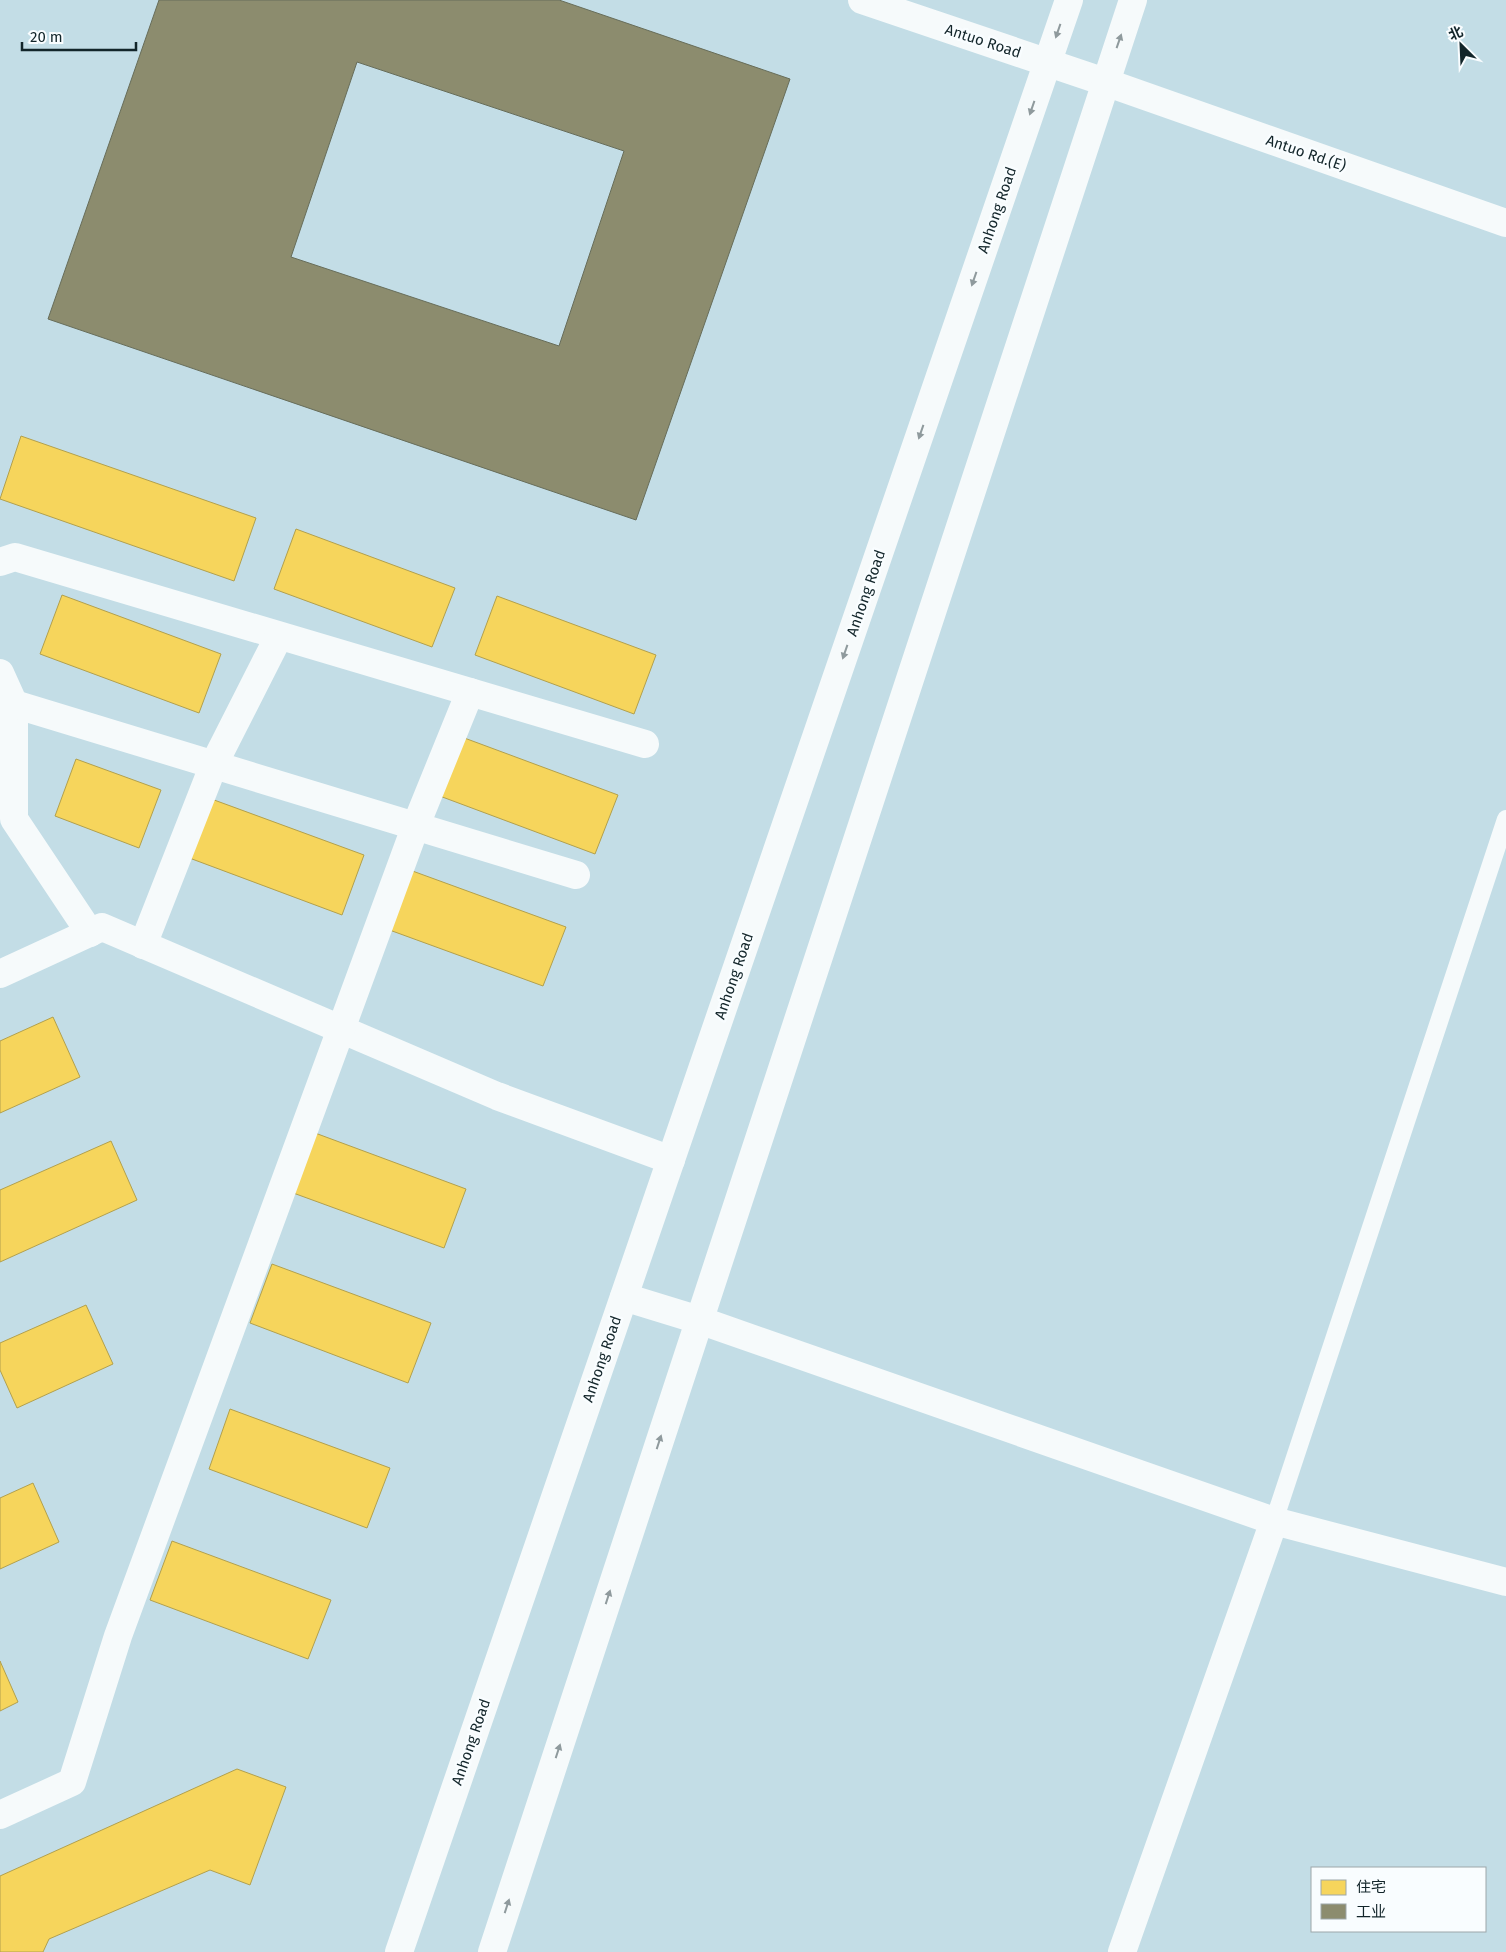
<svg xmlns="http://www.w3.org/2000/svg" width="1506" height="1952" font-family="'Fira Sans','Noto Sans SC',sans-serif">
  <rect width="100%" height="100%" fill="#c3dde6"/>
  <g fill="#f6d55c" stroke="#b2a04d">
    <path d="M21,436L256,518L234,581L0,499Z"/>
    <path d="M296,529L455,588L432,647L274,589Z"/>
    <path d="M62,595L221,654L199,713L40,654Z"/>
    <path d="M497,596L656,655L634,714L475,655Z"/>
    <path d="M459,736L618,795L595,854L437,795Z"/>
    <path d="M76,759L161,790L139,848L55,816Z"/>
    <path d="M206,797L364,855L342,915L184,856Z"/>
    <path d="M407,869L566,927L543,986L384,928Z"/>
    <path d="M53,1017L80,1077L0,1113V1041Z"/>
    <path d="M307,1130L466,1189L444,1248L285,1190Z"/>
    <path d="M111,1141L137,1200L0,1262V1190Z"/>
    <path d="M272,1264L431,1323L408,1383L250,1323Z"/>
    <path d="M86,1305L113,1364L17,1408L0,1370V1343Z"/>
    <path d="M230,1409L390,1468L367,1528L209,1469Z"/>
    <path d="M33,1483L59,1542L0,1569V1498Z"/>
    <path d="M172,1541L331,1600L308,1659L150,1600Z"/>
    <path d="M0,1661L18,1702L0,1711Z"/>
    <path d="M237,1769L286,1787L250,1885L210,1870L49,1939L43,1952H0V1876Z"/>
  </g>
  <path fill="#8c8c6e" stroke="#676d5a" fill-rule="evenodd" d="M159,0H559L790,79L636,520L48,319ZM357,62L624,151L559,346L291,257Z"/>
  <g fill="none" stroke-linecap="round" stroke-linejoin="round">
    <path stroke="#f6fafb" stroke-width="18" d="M1274,1521L1506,819"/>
    <g stroke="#f6fafb" stroke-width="28">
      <path d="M862,0L1105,82L1506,223"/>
      <path d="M0,562L15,557L645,744"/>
      <path d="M0,673L14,704V819L90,933"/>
      <path d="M14,704L576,875"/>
      <path d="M143,945L214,764L279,636"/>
      <path d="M0,974L102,927L497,1096L671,1160"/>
      <path d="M624,1297L699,1320L1274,1521L1506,1582"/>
      <path d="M0,1815L72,1782L118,1636L416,825L470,692"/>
      <path d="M1122,1952L1274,1521"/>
    </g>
    <g stroke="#f6fafb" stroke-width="28">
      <path d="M399,1952L1069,0"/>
      <path d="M492,1952L1133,0"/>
    </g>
  </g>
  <defs><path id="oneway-solid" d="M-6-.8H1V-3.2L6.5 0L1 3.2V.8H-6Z" transform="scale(1.25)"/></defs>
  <g fill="#8f9a9d">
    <use href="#oneway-solid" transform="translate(1058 31) rotate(109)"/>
    <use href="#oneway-solid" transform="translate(1119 41) rotate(-71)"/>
    <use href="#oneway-solid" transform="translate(1032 108) rotate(109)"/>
    <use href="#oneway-solid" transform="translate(974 279) rotate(109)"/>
    <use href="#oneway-solid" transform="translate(921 432) rotate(109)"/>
    <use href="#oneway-solid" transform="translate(845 652) rotate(109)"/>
    <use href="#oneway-solid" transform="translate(659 1442) rotate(-72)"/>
    <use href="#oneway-solid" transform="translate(608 1597) rotate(-72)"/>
    <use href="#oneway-solid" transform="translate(558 1751) rotate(-72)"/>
    <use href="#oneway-solid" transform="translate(507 1906) rotate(-72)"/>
  </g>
  <g text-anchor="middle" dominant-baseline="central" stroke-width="5" stroke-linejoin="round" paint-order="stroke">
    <g font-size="15" fill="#12252a" stroke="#f9fdff">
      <text transform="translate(983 41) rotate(18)">Antuo Road</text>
      <text transform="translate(1306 153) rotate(19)">Antuo Rd.(E)</text>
      <text transform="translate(997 210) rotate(-71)">Anhong Road</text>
      <text transform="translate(866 593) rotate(-71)">Anhong Road</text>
      <text transform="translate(734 976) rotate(-71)">Anhong Road</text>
      <text transform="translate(602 1359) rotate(-71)">Anhong Road</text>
      <text transform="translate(471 1742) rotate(-71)">Anhong Road</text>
    </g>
  </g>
  <rect x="1311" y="1867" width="175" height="65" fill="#f9fdff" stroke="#9da7aa"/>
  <rect x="1321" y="1880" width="25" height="15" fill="#f6d55c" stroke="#9da7aa"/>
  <text x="1356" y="1892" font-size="15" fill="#12252a">住宅</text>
  <rect x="1321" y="1904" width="25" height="15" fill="#8c8c6e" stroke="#9da7aa"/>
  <text x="1356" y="1917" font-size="15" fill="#12252a">工业</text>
  <g transform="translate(1461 45) rotate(336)" stroke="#f9fdff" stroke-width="4" paint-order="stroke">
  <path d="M0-4L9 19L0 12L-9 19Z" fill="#12252a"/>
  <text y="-8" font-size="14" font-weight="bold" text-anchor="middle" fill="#12252a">北</text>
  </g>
  <path d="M22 42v8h114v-8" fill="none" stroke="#12252a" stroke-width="2.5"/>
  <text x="30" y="42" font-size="15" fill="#12252a" stroke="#f9fdff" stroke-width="4" paint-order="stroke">20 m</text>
</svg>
